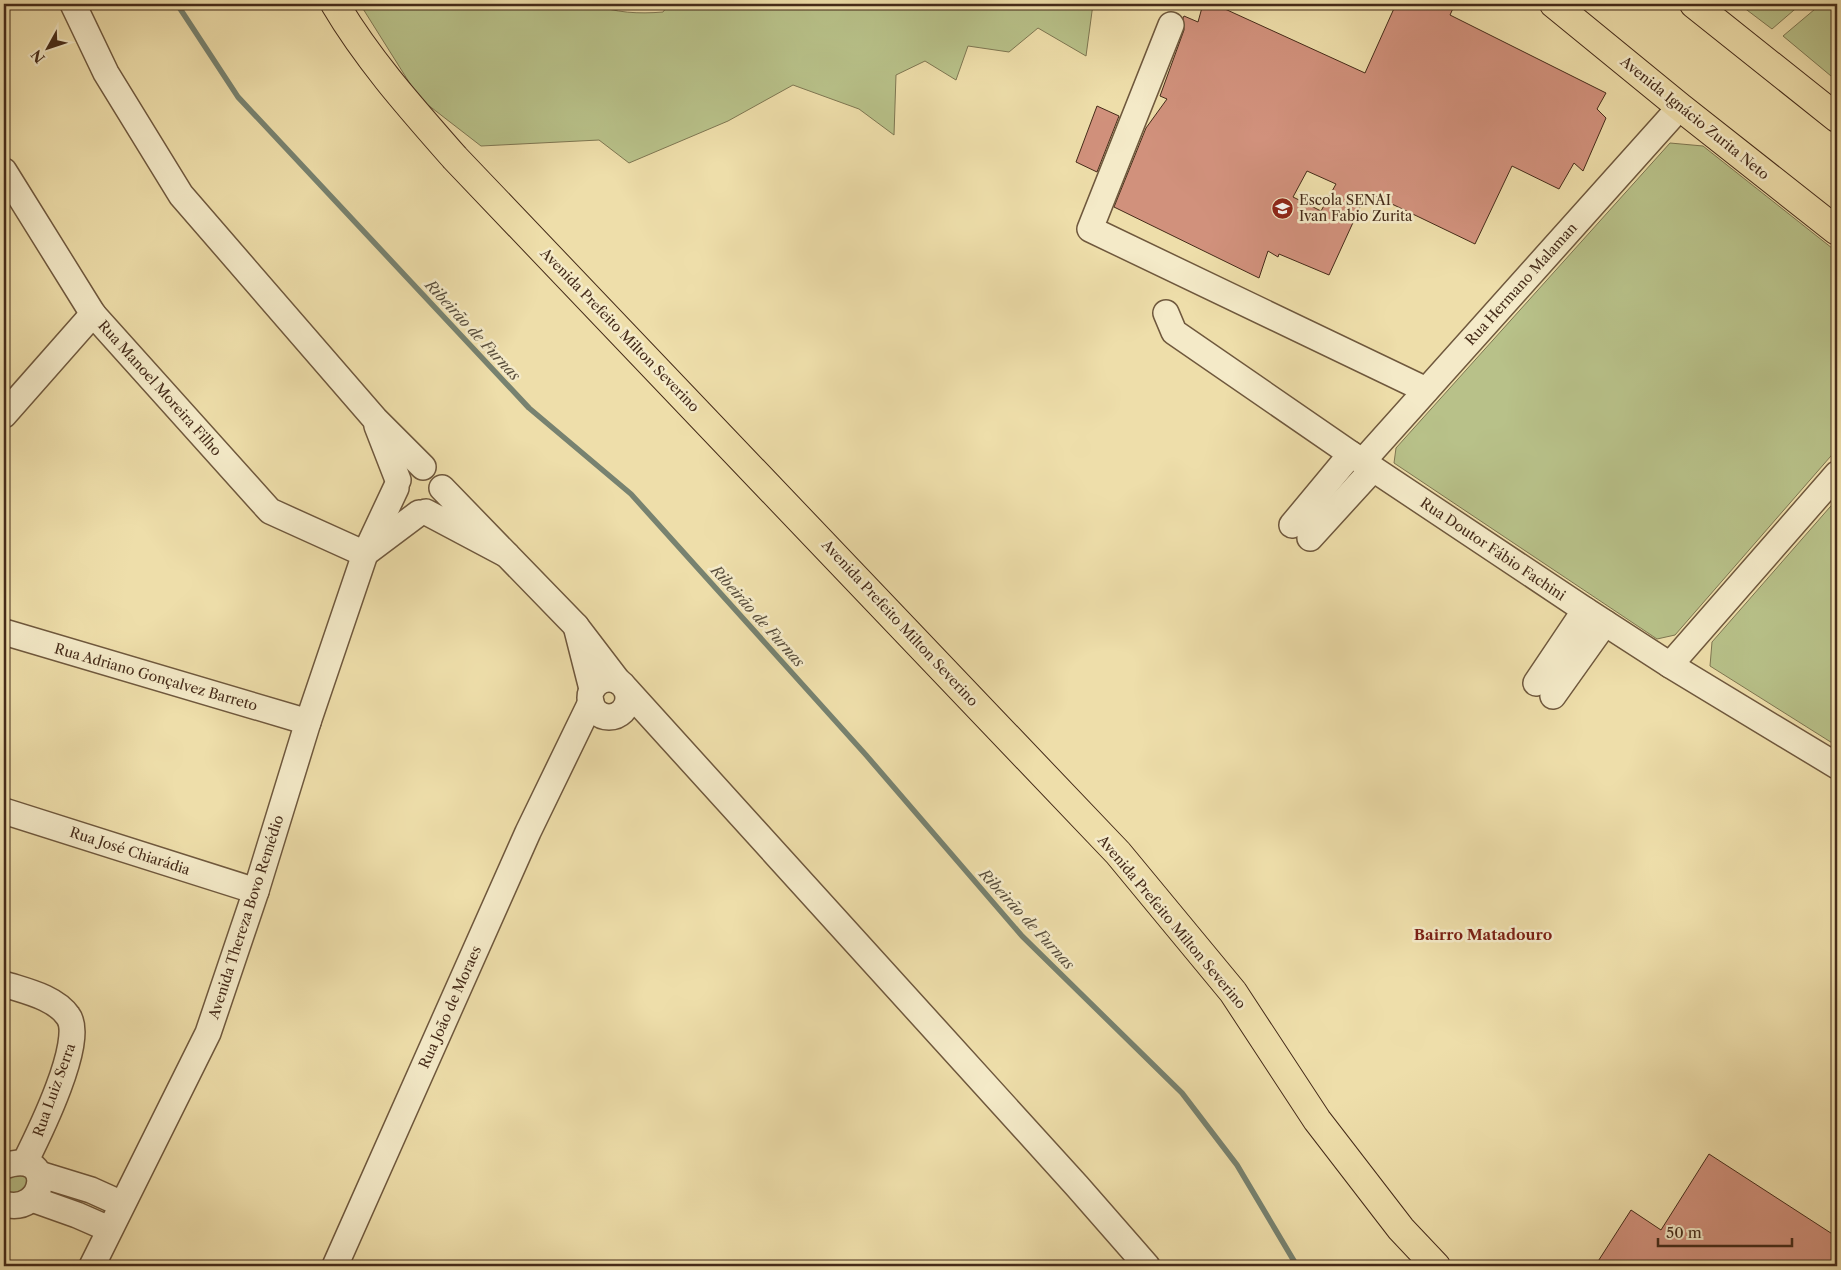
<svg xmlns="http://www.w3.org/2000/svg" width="1841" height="1270" font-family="'Libre Caslon Text',serif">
  <rect width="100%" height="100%" fill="#eedeaa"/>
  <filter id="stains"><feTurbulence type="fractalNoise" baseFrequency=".004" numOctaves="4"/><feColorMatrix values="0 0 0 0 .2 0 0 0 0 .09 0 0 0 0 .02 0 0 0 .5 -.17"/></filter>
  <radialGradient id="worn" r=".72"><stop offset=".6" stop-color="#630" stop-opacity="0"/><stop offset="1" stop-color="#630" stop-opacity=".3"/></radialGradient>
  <g fill="#b8c189" stroke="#7e7651">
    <path d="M360,4H593C615,13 639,14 663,12L669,4H1093L1086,56L1038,28L1009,52L968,46L956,80L925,61L896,75L894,135L859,109L793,85L728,121L629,163L599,140L481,146L419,98Z"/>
    <path d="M1739,4H1801L1772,29Z"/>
    <path d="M1821,4H1837V81L1783,36Z"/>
    <path d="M1670,143L1703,146L1837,252V449L1675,635L1657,639L1394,463L1396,448Z"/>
    <path d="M1837,499V746L1710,666L1712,642Z"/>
    <path d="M16,1170L29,1177L25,1192L4,1195V1174Z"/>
  </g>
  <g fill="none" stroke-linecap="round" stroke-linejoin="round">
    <path stroke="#778270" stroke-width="5.5" d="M177,4L238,97L529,408L631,494L866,755L1022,936L1182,1093L1237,1165L1297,1266"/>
  </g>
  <g fill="#d1917c" stroke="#452b19" fill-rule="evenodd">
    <path d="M1203,4H1214L1365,73L1396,4H1455L1450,15L1606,93L1597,109L1606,118L1583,171L1574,163L1559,189L1512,166L1475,244L1367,192L1329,275L1279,254L1278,257L1268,251L1259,278L1114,207L1146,128L1167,99L1160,96L1184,30L1183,18L1184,16L1198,22ZM1307,171L1336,184L1321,211L1293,197Z"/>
    <path d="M1097,106L1119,116L1097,172L1076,162Z"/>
    <path d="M1709,1154L1837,1237V1266H1595L1631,1210L1661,1230Z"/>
  </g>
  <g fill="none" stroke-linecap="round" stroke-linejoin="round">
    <defs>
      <g id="minor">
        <path d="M73,4L106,73L181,195L375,419L423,467"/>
        <path d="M1171,25L1090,229L1426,390"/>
        <path d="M4,171L93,314L270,511L365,554"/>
        <path d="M1166,313L1174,332L1351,454L1585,610L1670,665L1837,766"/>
        <path d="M4,415L93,314"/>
        <path d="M377,426L398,480"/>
        <path d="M1363,461L1680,107"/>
        <path d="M426,512L507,555L442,488"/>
        <path d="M1292,525L1351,454"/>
        <path d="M1310,538L1373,469"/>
        <path d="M367,552L419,513"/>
        <path d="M507,555L576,626"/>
        <path d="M4,632L308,722"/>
        <path d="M1670,665L1837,474"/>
        <circle cx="609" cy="698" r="19"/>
        <path d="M1536,683L1585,610"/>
        <path d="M592,689L576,626L618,681"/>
        <path d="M627,690L1077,1186L1147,1266"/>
        <path d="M1553,696L1605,623"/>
        <path d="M4,811L256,891"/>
        <path d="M4,984C25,991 55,997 68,1016C86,1040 38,1136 25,1162"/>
        <path d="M4,1166C57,1148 46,1216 4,1204"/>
        <path d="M39,1174L91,1190L122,1204"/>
        <path d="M32,1199L77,1215L109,1229"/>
        <path d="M92,1266L208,1033L256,891L308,722L365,554L396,488"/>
        <path d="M335,1266L528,832L591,702"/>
      </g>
      <g id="major">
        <path d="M335,4C368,60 412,109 455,158L1118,853L1233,992L1317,1120L1401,1229L1436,1266"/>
        <path d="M1554,4L1680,107L1837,231"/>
        <path d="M1694,4L1837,118"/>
      </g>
    </defs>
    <use href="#minor" stroke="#6f583d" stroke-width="28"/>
    <use href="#major" stroke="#452b19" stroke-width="30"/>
    <use href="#minor" stroke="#f4eac8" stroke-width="25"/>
    <use href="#major" stroke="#eedeaa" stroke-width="28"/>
  </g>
  <defs>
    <symbol id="school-disc" viewBox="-11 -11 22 22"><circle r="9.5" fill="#8f2418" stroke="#f4eac8"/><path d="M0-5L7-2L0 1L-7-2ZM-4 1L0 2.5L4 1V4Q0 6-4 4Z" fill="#fff"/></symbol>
  </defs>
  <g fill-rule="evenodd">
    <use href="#school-disc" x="1270" y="196" width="25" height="25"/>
  </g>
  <g text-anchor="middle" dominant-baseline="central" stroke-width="5" stroke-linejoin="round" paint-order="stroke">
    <g font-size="14" fill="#452b19" stroke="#f4eac8">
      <text transform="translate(1695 118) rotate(39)">Avenida Ignácio Zurita Neto</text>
      <text transform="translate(1521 284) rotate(-48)">Rua Hermano Malaman</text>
      <text transform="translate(620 330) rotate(46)">Avenida Prefeito Milton Severino</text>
      <text transform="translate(160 388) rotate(48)">Rua Manoel Moreira Filho</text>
      <text transform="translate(1493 549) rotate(34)">Rua Doutor Fábio Fachini</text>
      <text transform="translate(900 623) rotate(47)">Avenida Prefeito Milton Severino</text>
      <text transform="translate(156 677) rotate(16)">Rua Adriano Gonçalvez Barreto</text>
      <text transform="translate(130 851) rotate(18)">Rua José Chiarádia</text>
      <text transform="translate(246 917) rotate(-72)">Avenida Thereza Bovo Remédio</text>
      <text transform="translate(1172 922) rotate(50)">Avenida Prefeito Milton Severino</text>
      <text transform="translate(450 1007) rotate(-66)">Rua João de Moraes</text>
      <text transform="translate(54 1090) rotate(-70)">Rua Luiz Serra</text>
    </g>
    <g font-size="14" fill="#452b19" stroke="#f4eac8" text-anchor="start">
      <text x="1299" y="200">Escola SENAI<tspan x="1299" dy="16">Ivan Fabio Zurita</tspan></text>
    </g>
    <g font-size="15" font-style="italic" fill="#5a4f3d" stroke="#f4eac8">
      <text transform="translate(473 330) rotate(47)">Ribeirão de Furnas</text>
      <text transform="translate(758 616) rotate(48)">Ribeirão de Furnas</text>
      <text transform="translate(1027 919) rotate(47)">Ribeirão de Furnas</text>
    </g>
    <g font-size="15" font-weight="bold" fill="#7a1f14" stroke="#f4eac8">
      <text x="1483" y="934">Bairro Matadouro</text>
    </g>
  </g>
  <rect width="1841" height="1270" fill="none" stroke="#eedeaa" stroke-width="20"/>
  <rect x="5" y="5" width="1831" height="1260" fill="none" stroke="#452b19" stroke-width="2.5"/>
  <rect x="10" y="10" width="1821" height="1250" fill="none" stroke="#452b19"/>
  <g transform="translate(48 48) rotate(230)" stroke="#f4eac8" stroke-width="4" paint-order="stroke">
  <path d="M0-4L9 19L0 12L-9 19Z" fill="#452b19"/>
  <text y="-8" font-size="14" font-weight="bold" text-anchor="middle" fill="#452b19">N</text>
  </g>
  <path d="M1658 1238v8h134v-8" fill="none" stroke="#452b19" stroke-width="2.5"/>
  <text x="1666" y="1238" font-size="15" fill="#452b19" stroke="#f4eac8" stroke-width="4" paint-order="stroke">50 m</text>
  <rect width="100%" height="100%" filter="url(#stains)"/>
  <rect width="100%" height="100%" fill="url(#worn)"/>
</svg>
